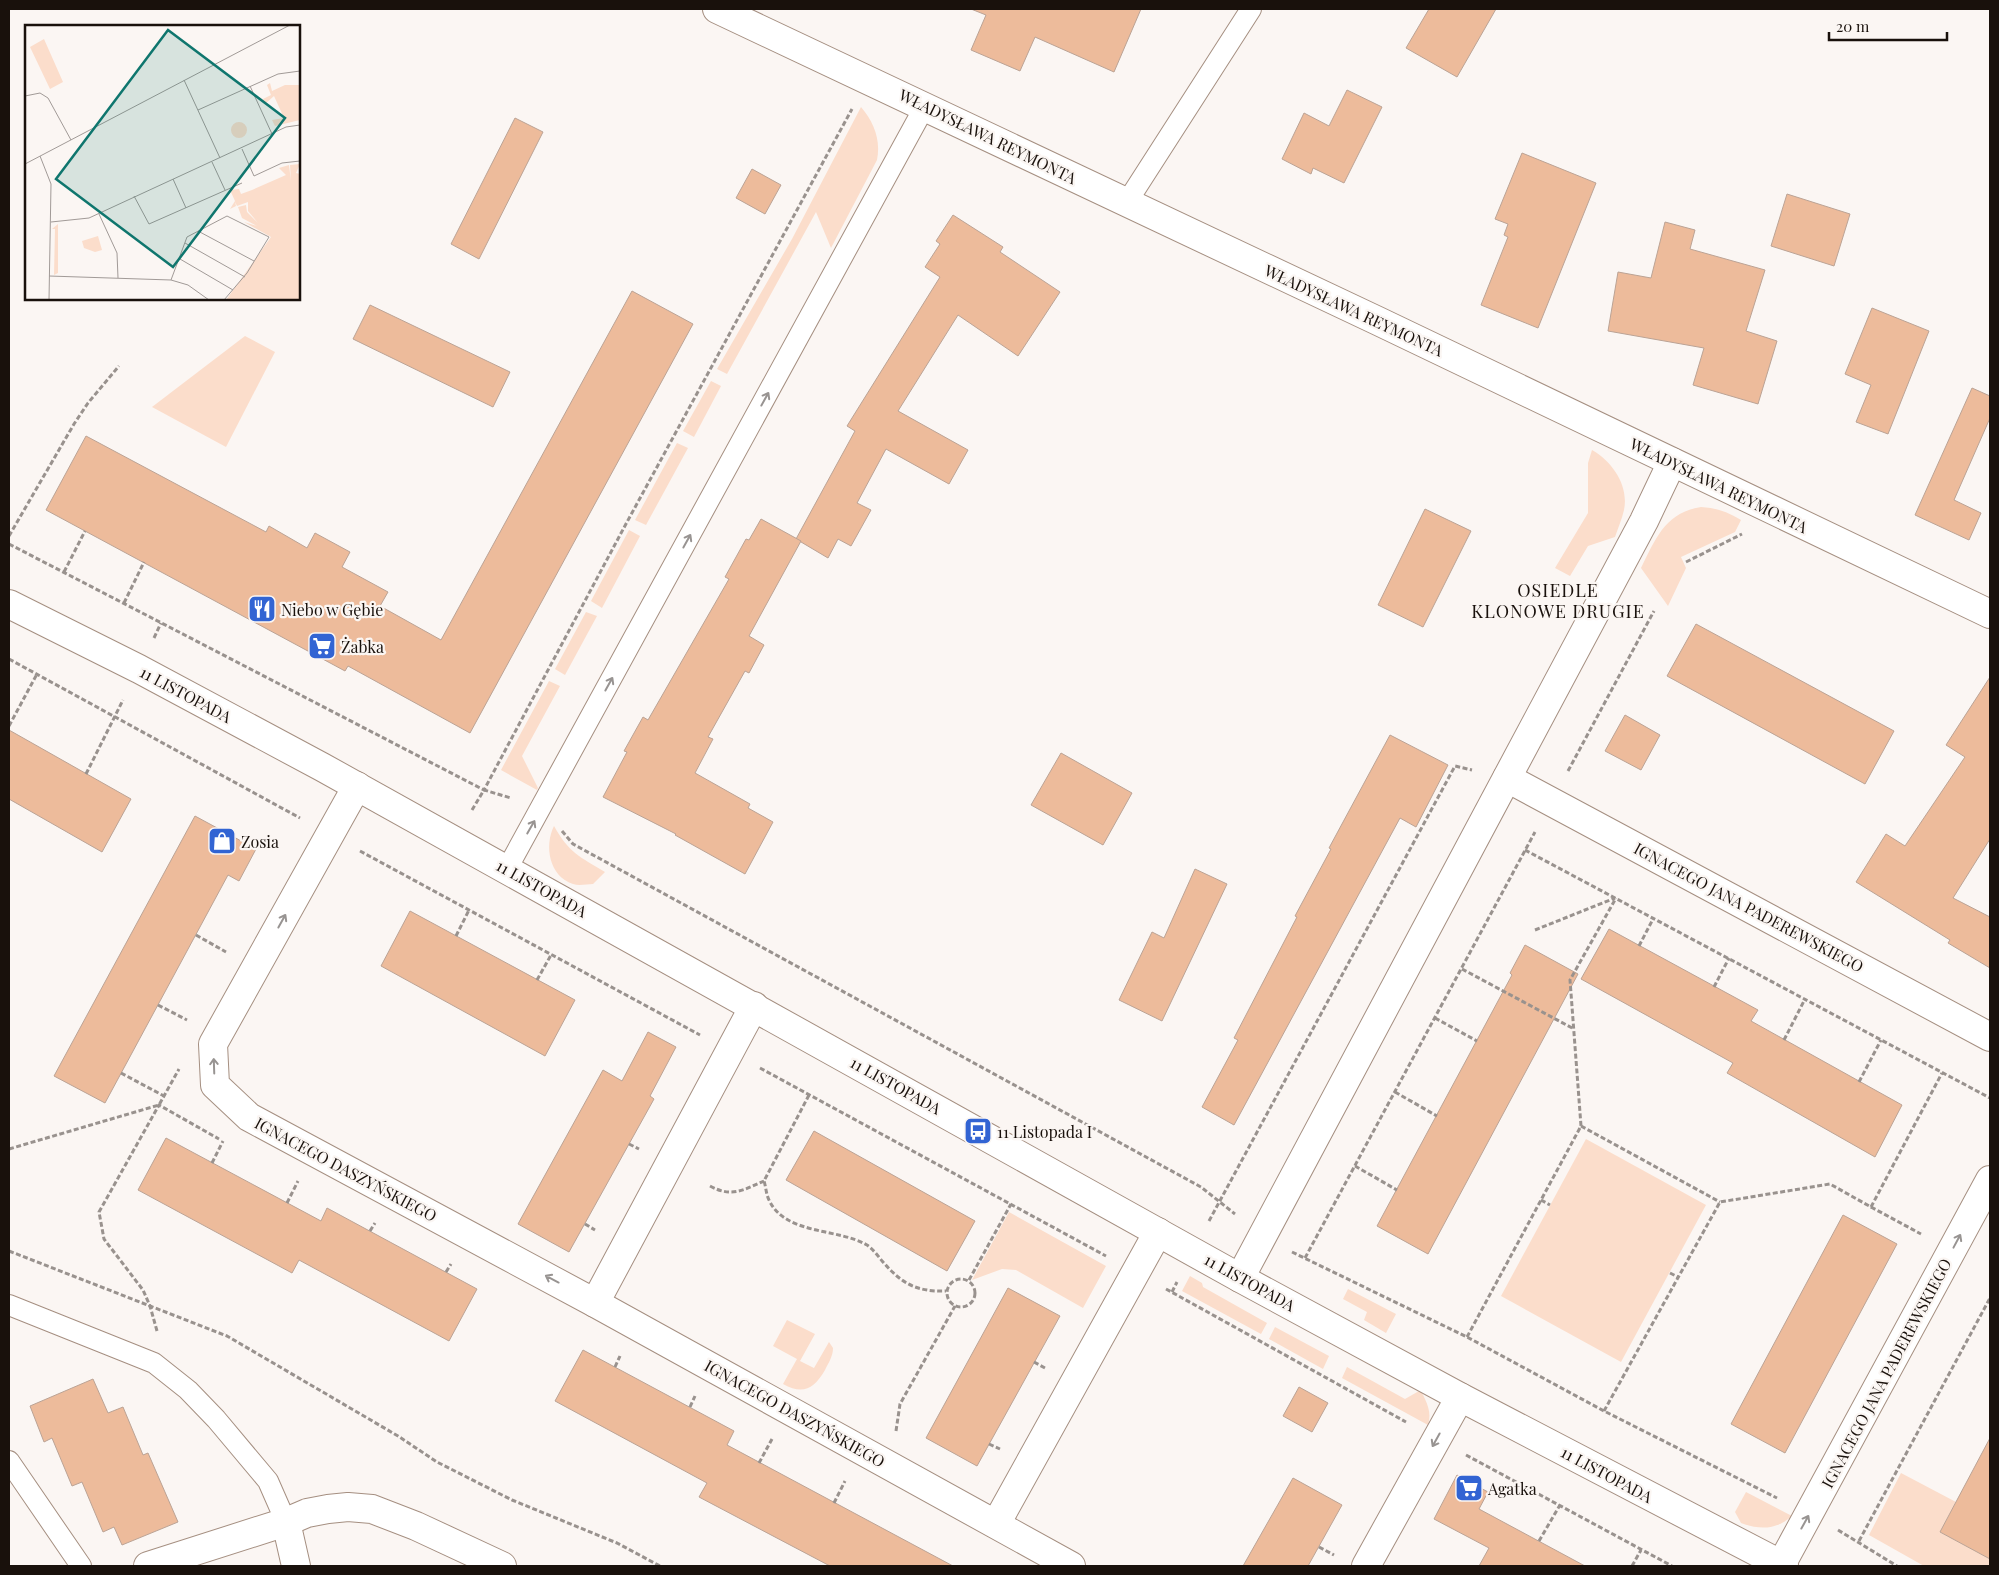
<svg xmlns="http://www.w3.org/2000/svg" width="1999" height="1575" font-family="'Playfair Display',serif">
  <rect width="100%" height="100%" fill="#fbf6f3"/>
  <g fill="#fbddcb">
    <path d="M861,107C874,122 881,140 877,160L831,248L816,212L727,374L717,369L792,239Z"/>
    <path d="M245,336L275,352L226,447L152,407Z"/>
    <path d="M711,381L721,386L694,437L683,431Z"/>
    <path d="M677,443L688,448L646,525L635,520Z"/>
    <path d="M1592,450C1613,462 1629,486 1624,510C1622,519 1618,528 1615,537L1588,546L1570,576L1555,568L1588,513V463Z"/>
    <path d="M1701,507C1717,508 1728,512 1741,520L1735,532L1681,557L1686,568L1668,606L1641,568C1656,538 1665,513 1701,507Z"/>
    <path d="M629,530L640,536L602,608L591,601Z"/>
    <path d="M586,612L597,616L565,675L555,669Z"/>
    <path d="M549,681L560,686L522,756L538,788L537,790L501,770Z"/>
    <path d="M554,826C569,853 580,857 605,872L593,884C587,884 579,886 573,884C549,876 544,846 554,826Z"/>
    <path d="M1586,1139L1706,1205L1621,1362L1501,1296Z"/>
    <path d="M1009,1212L1106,1266L1083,1308L1016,1270L1002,1269L972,1280Z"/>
    <path d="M1190,1276L1202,1283L1203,1287L1267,1323L1261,1334L1182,1291Z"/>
    <path d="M1348,1289L1396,1314L1386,1333L1364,1320L1367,1312L1343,1299Z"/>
    <path d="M787,1320L815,1334L800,1361L814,1368L829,1342L833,1348C833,1356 829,1362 825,1370C814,1389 803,1395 783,1384L797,1359L773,1346Z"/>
    <path d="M1275,1327L1329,1356L1323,1369L1269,1339Z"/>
    <path d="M1347,1367L1405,1399L1419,1391H1421C1427,1403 1432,1412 1428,1425L1342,1378Z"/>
    <path d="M1901,1473L1956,1502L1940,1532L1990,1559V1566H1924L1869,1535Z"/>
    <path d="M1746,1492L1792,1516C1776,1530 1760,1530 1741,1523L1735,1512Z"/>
  </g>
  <g fill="#edbb9b" stroke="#bba395">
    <path d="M971,9H1141L1114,72L1035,37L1020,71L971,50L986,15Z"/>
    <path d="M1429,9H1496L1457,77L1406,48Z"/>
    <path d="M1347,90L1382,107L1344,183L1313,168L1311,174L1282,159L1304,113L1329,126Z"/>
    <path d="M515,118L543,132L479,259L451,244Z"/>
    <path d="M1522,153L1596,183L1538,328L1481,305L1508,237L1504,235L1508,224L1495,219Z"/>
    <path d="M752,169L781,185L765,214L736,198Z"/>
    <path d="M1787,194L1850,214L1834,266L1771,246Z"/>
    <path d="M953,215L1003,247L1000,252L1060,292L1018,356L958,315L898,411L968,450L949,484L886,449L857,503L871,510L851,546L838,539L828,558L796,539L855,431L847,426L940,277L925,267L940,244L936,241Z"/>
    <path d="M1665,222L1695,230L1690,249L1765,270L1746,331L1777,341L1758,404L1693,385L1704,348L1608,331L1618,272L1651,278Z"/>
    <path d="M632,291L693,324L470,733L348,666L345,671L46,510L86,436L266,532L269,526L307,548L315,533L350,552L342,567L388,592L380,606L441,640Z"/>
    <path d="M370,305L510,372L493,407L353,339Z"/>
    <path d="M1872,308L1929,331L1888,434L1856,422L1871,385L1845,374Z"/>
    <path d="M1972,388L1990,396V418L1954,500L1981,513L1969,540L1915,515Z"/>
    <path d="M1425,509L1471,531L1423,627L1378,605Z"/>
    <path d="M761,519L801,541L749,636L764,645L749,673L745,671L708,737L713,739L695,773L750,804L748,808L773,822L745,874L675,835L676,834L603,797L627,752L624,751L643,717L648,720L729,579L725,577L746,539L749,540Z"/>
    <path d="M1696,624L1894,731L1865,784L1667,676Z"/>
    <path d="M1990,677V839L1953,898L1990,917V968L1948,943L1950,940L1856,882L1886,834L1905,846L1965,757L1946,745Z"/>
    <path d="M1625,715L1660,735L1641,770L1605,751Z"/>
    <path d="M9,730L131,799L102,852L9,799Z"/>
    <path d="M1390,735L1448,765L1416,827L1400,818L1234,1125L1202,1107L1238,1040L1234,1038L1297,917L1295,916L1331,849L1329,848Z"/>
    <path d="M1061,753L1132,793L1103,845L1031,805Z"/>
    <path d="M195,816L256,849L239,881L228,875L105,1103L54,1076Z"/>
    <path d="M1195,869L1227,884L1162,1021L1119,1000L1152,932L1164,938Z"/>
    <path d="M410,911L575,1000L545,1056L381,966Z"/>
    <path d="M1609,929L1758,1010L1751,1021L1902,1105L1875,1157L1727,1073L1733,1063L1581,979Z"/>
    <path d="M1525,945L1578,974L1428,1254L1377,1226L1512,975L1510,973Z"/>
    <path d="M648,1032L676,1047L650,1096L654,1099L569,1252L518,1224L603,1070L622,1081Z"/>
    <path d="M814,1131L975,1221L947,1271L786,1180Z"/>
    <path d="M166,1138L321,1221L327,1208L477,1289L449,1341L299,1260L292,1273L138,1190Z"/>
    <path d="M1843,1215L1897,1244L1785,1453L1731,1424Z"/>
    <path d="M1008,1288L1060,1316L977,1466L926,1438Z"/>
    <path d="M583,1350L734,1431L727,1445L953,1566H830L699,1497L707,1483L555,1401Z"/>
    <path d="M93,1379L108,1413L123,1407L143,1455L148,1453L178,1522L122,1545L114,1527L103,1532L82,1482L72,1486L52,1438L44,1442L30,1406Z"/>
    <path d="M1299,1387L1328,1403L1312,1432L1283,1416Z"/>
    <path d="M1990,1438V1559L1940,1532Z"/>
    <path d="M1457,1475L1488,1492L1479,1509L1585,1566H1479L1489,1548L1434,1519Z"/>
    <path d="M1293,1478L1342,1505L1308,1566H1243Z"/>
  </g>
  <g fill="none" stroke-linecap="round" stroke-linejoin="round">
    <defs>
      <g id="lane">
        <path d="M1127,202L1251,9"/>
        <path d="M507,869L925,106"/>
        <path d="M9,1305L154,1363L188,1390L216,1419L268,1481L286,1522"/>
        <path d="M9,1461L81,1566"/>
      </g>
      <g id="street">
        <path d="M717,9L1378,321L1990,614"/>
        <path d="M9,604L139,669L322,767L1240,1278L1460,1397L1784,1566"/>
        <path d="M1507,778L1990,1037"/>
        <path d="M357,786L213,1044L215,1085L249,1117L595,1303L1071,1566"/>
        <path d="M1240,1278L1644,521L1672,462"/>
        <path d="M595,1303L754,1006"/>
        <path d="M286,1522L296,1566"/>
        <path d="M996,1524L1158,1232"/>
        <path d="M1781,1565L1990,1180"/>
        <path d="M148,1566L286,1522L307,1513L328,1509L348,1507L372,1509L416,1526L502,1566"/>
        <path d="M1366,1566L1460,1397"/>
      </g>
    </defs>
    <use href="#lane" stroke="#a58f81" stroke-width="22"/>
    <use href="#street" stroke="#a58f81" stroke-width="30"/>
    <g stroke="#99928e" stroke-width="3" stroke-dasharray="5 2.5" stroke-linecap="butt">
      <path d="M9,536L74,424L88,403L119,366"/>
      <path d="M9,544L484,790L627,522L852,109"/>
      <path d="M1686,562L1742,534"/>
      <path d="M64,572L85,531"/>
      <path d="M124,603L144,562"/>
      <path d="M154,638L161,623"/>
      <path d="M9,659L300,818"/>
      <path d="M9,726L37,674"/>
      <path d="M1568,771L1654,611"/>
      <path d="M86,774L123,700"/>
      <path d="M472,810L484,790L511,798"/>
      <path d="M562,831L573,844L1201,1187L1235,1214"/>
      <path d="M1525,850L1990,1098"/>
      <path d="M360,851L700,1035"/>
      <path d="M1535,930L1615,898"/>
      <path d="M196,935L226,952"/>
      <path d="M456,936L469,910"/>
      <path d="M1639,946L1653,919"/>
      <path d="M1462,969L1574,1029"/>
      <path d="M537,980L551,955"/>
      <path d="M1714,987L1729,958"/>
      <path d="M158,1005L187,1020"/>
      <path d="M1435,1018L1477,1041"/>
      <path d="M1784,1040L1805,999"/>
      <path d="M760,1068L1106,1256"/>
      <path d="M121,1073L164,1096"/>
      <path d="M1859,1082L1881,1040"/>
      <path d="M1395,1092L1437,1116"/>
      <path d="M809,1095L764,1181C766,1187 766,1194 769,1200C785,1235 838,1228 867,1245C873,1249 878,1256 883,1262C902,1284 917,1292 946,1291"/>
      <path d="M1581,1126L1720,1202"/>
      <path d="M629,1144L639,1149"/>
      <path d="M9,1149L159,1105L179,1069"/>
      <path d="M212,1163L223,1141"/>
      <path d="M1355,1166L1397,1190"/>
      <path d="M710,1186C732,1198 743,1190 764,1181"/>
      <path d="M1541,1200L1550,1205"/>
      <path d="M287,1203L298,1181"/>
      <path d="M1871,1207L1921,1234"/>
      <path d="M1209,1221L1455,766L1472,770"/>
      <path d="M585,1224L595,1230"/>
      <path d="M370,1231L375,1223"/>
      <path d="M9,1251L227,1336L398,1436L437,1462L512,1500L617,1543L660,1566"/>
      <path d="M1292,1252L1467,1337L1604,1411L1777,1498"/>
      <path d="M1305,1258L1535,832"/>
      <path d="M446,1272L451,1264"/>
      <path d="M1670,1273L1678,1277"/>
      <circle cx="961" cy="1293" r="14"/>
      <path d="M969,1280L1011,1204"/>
      <path d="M1166,1289L1406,1422"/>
      <path d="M1172,1292L1177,1282"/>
      <path d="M157,1331L150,1306L143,1290L104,1239L99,1212L159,1105L219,1139"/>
      <path d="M1467,1337L1581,1126L1570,980L1616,898"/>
      <path d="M1034,1362L1045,1368"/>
      <path d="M615,1367L620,1356"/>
      <path d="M690,1407L695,1396"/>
      <path d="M1604,1411L1720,1202L1830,1184L1871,1207L1942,1073"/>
      <path d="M896,1431L900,1404L955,1306"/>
      <path d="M989,1444L1000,1449"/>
      <path d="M1466,1455L1672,1566"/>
      <path d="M759,1463L772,1439"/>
      <path d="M834,1503L845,1481"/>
      <path d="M1838,1530L1897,1566"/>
      <path d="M1539,1541L1560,1505"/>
      <path d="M1859,1541L1990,1298"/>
      <path d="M1319,1547L1334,1555"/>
      <path d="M1632,1566L1641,1550"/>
    </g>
    <use href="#lane" stroke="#fff" stroke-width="20"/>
    <use href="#street" stroke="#fff" stroke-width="28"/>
  </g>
  <defs><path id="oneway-shaft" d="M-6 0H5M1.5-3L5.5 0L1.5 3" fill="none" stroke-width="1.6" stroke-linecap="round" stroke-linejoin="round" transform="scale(1.25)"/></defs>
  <g stroke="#989492">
    <use href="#oneway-shaft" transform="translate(765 399) rotate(-61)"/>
    <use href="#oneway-shaft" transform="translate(687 541) rotate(-61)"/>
    <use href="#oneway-shaft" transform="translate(609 684) rotate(-61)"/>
    <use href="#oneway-shaft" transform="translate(531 827) rotate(-60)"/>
    <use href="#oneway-shaft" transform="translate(282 921) rotate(-61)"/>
    <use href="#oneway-shaft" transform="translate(214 1066) rotate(-92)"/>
    <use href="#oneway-shaft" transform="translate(1957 1241) rotate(-62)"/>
    <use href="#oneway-shaft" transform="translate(552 1279) rotate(-152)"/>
    <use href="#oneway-shaft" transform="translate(1436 1440) rotate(119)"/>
    <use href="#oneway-shaft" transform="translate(1805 1522) rotate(-61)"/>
  </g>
  <defs>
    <symbol id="restaurant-square" viewBox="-11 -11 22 22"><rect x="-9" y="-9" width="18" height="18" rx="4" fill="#3264d3" stroke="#fbf6f3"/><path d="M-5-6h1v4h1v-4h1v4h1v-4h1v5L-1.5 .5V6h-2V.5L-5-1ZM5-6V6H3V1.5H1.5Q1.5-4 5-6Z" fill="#fff"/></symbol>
    <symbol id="supermarket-square" viewBox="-11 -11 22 22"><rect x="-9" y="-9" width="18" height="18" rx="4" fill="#3264d3" stroke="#fbf6f3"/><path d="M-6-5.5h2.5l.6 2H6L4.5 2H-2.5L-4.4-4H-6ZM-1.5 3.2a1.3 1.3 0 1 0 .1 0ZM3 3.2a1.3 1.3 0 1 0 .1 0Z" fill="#fff"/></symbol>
    <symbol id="shop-square" viewBox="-11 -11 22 22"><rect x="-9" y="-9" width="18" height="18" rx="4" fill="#3264d3" stroke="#fbf6f3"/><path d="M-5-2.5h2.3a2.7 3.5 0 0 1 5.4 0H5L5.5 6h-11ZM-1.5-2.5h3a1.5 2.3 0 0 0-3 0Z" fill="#fff"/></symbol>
    <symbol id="bus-square" viewBox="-11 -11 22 22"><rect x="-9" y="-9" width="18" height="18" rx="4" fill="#3264d3" stroke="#fbf6f3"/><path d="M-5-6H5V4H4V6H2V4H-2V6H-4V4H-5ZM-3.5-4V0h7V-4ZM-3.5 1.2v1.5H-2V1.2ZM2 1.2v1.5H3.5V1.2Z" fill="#fff"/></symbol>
  </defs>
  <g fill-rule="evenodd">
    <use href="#restaurant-square" x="246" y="593" width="32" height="32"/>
    <use href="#supermarket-square" x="306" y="630" width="32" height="32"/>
    <use href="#shop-square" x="206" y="825" width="32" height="32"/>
    <use href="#bus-square" x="962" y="1115" width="32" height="32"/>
    <use href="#supermarket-square" x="1453" y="1472" width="32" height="32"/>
  </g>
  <g text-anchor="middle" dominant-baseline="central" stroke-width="4.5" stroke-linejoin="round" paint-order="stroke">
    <g font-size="16" fill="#19110c" stroke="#fbf6f3">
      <text transform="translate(988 136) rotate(26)">WŁADYSŁAWA REYMONTA</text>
      <text transform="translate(1354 310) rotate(25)">WŁADYSŁAWA REYMONTA</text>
      <text transform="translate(1719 485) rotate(26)">WŁADYSŁAWA REYMONTA</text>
      <text transform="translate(186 694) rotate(28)">11 LISTOPADA</text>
      <text transform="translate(542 888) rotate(29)">11 LISTOPADA</text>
      <text transform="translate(1749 907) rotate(28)">IGNACEGO JANA PADEREWSKIEGO</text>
      <text transform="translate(896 1085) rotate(29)">11 LISTOPADA</text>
      <text transform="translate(346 1169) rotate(28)">IGNACEGO DASZYŃSKIEGO</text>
      <text transform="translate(1250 1282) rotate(29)">11 LISTOPADA</text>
      <text transform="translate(1886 1373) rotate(-62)">IGNACEGO JANA PADEREWSKIEGO</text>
      <text transform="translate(795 1413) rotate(29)">IGNACEGO DASZYŃSKIEGO</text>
      <text transform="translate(1607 1474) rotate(28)">11 LISTOPADA</text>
    </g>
    <g font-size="16" fill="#19110c" stroke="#fbf6f3" text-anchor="start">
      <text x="281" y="609">Niebo w Gębie</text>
      <text x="341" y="646">Żabka</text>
      <text x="241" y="841">Zosia</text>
      <text x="997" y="1131">11 Listopada I</text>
      <text x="1488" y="1488">Agatka</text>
    </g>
    <g font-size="18" letter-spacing="1" fill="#19110c" stroke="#fbf6f3">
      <text x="1558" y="590">OSIEDLE<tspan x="1558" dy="21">KLONOWE DRUGIE</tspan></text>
    </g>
  </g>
  <g transform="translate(25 25)">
    <rect width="275" height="275" fill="#fbf6f3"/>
    <path d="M19,14L38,57L25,64L5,22ZM245,58L247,66L260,60H275V95L250,101L247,95L259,93L249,71L240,79L238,74L246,70L242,60ZM206 105a8 8 0 1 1 16 0a8 8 0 1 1-16 0ZM275,139L271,148L275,149V275H201L246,212L219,197L232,201L217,193L213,182L221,180L222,187L233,198L223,186V177L212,181L210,177L211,181L205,184L210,176L205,165L214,164L216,169L227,165L261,150L254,143L264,140L266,156L265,140ZM33,199V248L29,250L30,204H27ZM73,211L77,225L70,227L59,223L57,216Z" fill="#fbddcb"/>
    <path fill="none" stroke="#a19a97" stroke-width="1" d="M159,55L195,133M225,61L247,109M0,71L15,68L23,73L46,115M173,85L253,49L275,46M217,124L229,151L257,138L275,136M15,131L26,159L24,275M187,137L200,165M0,139L265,0M148,154L161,183M109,171L124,199L217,158M74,189L92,228L93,253M26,197L64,193L261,102L275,100M173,206L229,236M160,218L220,252M155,234L208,265M24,251L146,255L163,260L184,275M146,255L162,212L202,191L244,212L222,248L199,275"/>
    <path fill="#0f766e" fill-opacity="0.15" stroke="#0f766e" stroke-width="2.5" d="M143,5L260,93L148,242L31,154Z"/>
    <rect width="275" height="275" fill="none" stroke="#19110c" stroke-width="2.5"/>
  </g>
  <rect width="1999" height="1575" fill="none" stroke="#19110c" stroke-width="20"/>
  <path d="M1829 32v8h118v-8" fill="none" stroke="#19110c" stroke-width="2.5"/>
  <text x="1836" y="32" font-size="15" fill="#19110c" stroke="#fbf6f3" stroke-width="4" paint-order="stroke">20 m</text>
</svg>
